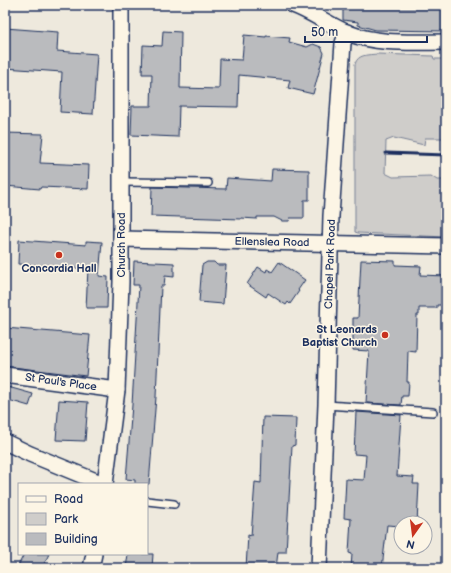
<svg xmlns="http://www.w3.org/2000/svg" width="451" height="573" font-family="'Balsamiq Sans',sans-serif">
  <rect width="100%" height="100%" fill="#eee9dd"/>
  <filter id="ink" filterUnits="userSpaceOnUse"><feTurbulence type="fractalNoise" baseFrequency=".025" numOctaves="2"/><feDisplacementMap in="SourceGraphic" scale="8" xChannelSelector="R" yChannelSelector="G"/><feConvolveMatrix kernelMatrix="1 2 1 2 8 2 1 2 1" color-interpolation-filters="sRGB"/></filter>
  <g filter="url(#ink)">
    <path fill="#cfcdca" stroke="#757e94" d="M378,54L433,56L434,59H446V138H425L424,145L394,138L386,141L385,173L393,177L431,176L437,180H446V237L358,233L355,232V64C358,54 368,55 378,54Z"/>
    <g fill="#babbbe" stroke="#1b2f5e">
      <path d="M343,5H446V31L376,30L358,25V22L343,20Z"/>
      <path d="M5,28L58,32L57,51L97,54L93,114L60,112L62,72L5,68Z"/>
      <path d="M163,31L181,32L180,88L219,89L220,59L242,60L244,35L266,37V36L290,38L289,42L307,47L313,44L321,47L324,53L313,94L288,88L290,80L239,75L238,107L179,106L178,137L131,135L132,106H151L152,74H142L143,45L162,46Z"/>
      <path d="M5,133L43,134L40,163L89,165L88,189L41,187L40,189L5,186Z"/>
      <path d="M272,169L309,170V200H304V218H290L289,221H282L274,217H257V219L241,218V219L151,216L152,187L226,189L227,178L271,181Z"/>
      <path d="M19,240L86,245V241L102,242L99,276L108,277L107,308H86L88,269L18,264Z"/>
      <path d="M361,260L395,261V265L421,266L420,275L446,276V305H437V308H419V315H417L416,352L408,351L407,382H409L408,396H402L401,405L366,403L369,351L353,350V318H358Z"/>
      <path d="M134,261L174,263V277L165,276L164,286H161L156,397L149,484H135V480L126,479L132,405L139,285H133Z"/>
      <path d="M207,262H214L217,265H226L223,304L199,302L202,265Z"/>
      <path d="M279,262L305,280L298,290L299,291L290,304L288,302L286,305L268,293L266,297L247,284L258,267L266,272L267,269L272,272Z"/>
      <path d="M5,328L90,335L86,376L5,366Z"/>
      <path d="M8,387L33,394L29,406L5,399Z"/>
      <path d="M59,400L88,402L85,441L56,440Z"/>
      <path d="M356,412L401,415L397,476L414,477L413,484H419L417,523H401V526L387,525L382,568H351L352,554L349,553L351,519L344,518L346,479L364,480L366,455L354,454Z"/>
      <path d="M263,417L296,418L295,445L292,446L286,552H278L276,568H246L248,535L251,536L255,482L261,483Z"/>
      <path d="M24,554H49L42,568H17Z"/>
      <path d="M128,554H153L152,568H126Z"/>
    </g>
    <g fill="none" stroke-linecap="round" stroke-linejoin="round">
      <defs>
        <g id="service">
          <path d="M122,182L208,183"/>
          <path d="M326,405L433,412"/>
          <path d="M147,501L174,504"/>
        </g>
        <g id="minor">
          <path d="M293,5C312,12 329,25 348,33C379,45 413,42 446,42"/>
          <path d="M121,239L446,246"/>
          <path d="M5,375L117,390"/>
          <path d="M5,442L30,454L103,484"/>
          <path d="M105,484L117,390L121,282V5"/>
          <path d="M91,568L94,554"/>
          <path d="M319,568L326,405L331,216L343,43L347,32"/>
        </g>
      </defs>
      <use href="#service" stroke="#1b2f5e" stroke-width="10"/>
      <use href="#minor" stroke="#1b2f5e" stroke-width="18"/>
      <use href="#service" stroke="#fcf5e5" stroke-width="7"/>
      <use href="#minor" stroke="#fcf5e5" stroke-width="15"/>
      <path stroke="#1b2f5e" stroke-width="3" d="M386,153L446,155"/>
    </g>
  </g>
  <g fill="#c8321e" stroke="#fcf5e5" stroke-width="1.5">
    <circle cx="59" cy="255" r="4"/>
    <circle cx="385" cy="335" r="4"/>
  </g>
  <g text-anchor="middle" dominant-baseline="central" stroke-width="3" stroke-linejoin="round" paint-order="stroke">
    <g font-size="11" fill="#1b2f5e" stroke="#fcf5e5">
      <text transform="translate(272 242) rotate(1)">Ellenslea Road</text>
      <text transform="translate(121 245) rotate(-90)">Church Road</text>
      <text transform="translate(330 264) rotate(-88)">Chapel Park Road</text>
      <text transform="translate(61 382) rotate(8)">St Paul's Place</text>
    </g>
    <g font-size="11" font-weight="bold" fill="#1b2f5e" stroke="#fcf5e5">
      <text x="59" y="268">Concordia Hall</text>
      <text x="377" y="329" text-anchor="end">St Leonards<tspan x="377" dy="13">Baptist Church</tspan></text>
    </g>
  </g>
  <rect width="451" height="573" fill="none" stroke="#fcf5e5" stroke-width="20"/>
  <rect x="10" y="10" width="431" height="553" fill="none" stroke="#1b2f5e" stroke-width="1.5" filter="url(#ink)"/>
  <rect x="18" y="483" width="130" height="72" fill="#fcf5e5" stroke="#a2a6af"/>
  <rect x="26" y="496" width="20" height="6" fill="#fcf5e5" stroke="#a2a6af"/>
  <text x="54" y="503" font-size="12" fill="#1b2f5e">Road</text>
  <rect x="26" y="513" width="20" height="12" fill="#cfcdca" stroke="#a2a6af"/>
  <text x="54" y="523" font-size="12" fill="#1b2f5e">Park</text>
  <rect x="26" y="533" width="20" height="12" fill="#babbbe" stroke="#a2a6af"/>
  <text x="54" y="543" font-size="12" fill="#1b2f5e">Building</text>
  <g transform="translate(413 535) rotate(194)"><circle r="19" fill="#fcf5e5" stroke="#a2a6af"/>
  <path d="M0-3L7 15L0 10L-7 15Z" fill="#c8321e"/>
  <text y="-6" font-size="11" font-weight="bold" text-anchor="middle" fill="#1b2f5e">N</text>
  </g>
  <path d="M305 36v6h122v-6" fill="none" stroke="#1b2f5e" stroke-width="2"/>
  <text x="311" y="36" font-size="12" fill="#1b2f5e" stroke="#fcf5e5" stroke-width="3" paint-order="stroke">50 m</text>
</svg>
